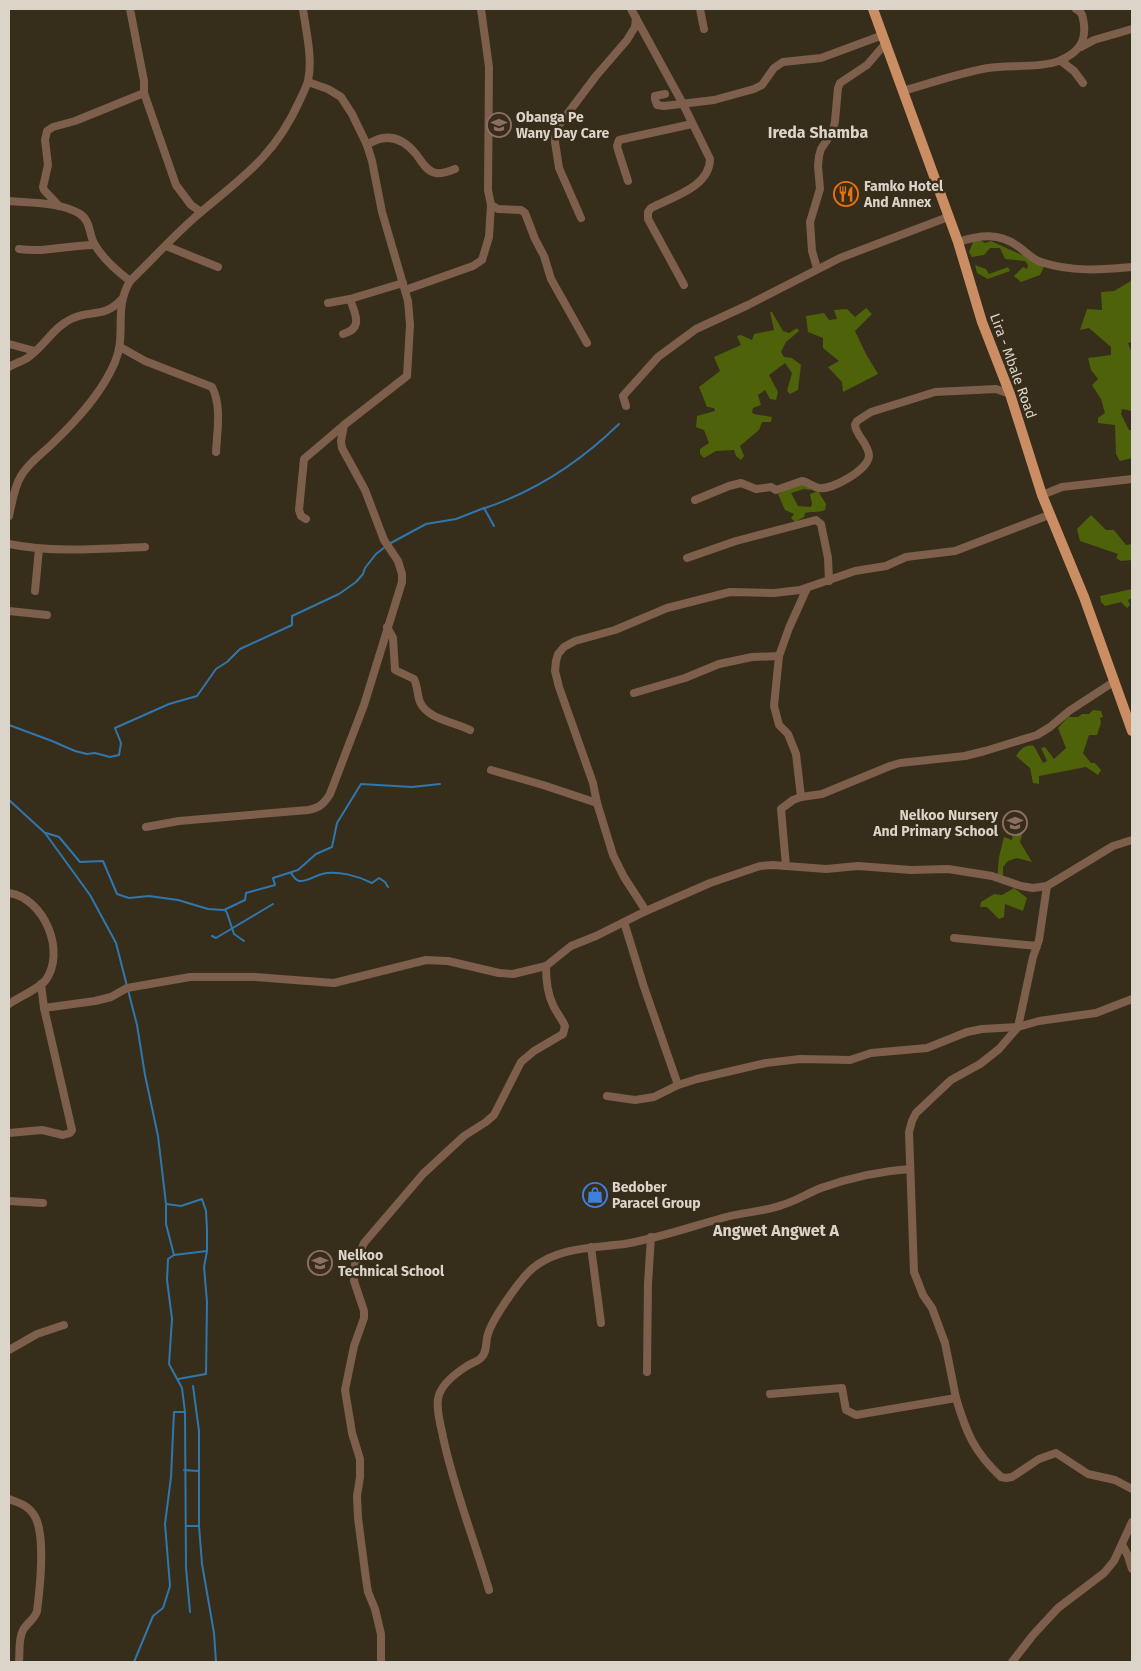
<svg xmlns="http://www.w3.org/2000/svg" width="1141" height="1671" font-family="'Fira Sans',sans-serif">
  <rect width="100%" height="100%" fill="#372d1b"/>
  <g fill="#4d6209">
    <path d="M978,239L985,243L991,241L1031,259L1044,267L1040,275L1021,282L1014,276L1023,267L1027,269L1028,265L1025,261L1005,259L1000,248H990L984,255L972,257L969,252L974,240Z"/>
    <path d="M975,265L986,269L989,274L1008,267L1010,271L988,279L977,273Z"/>
    <path d="M1131,281L1132,283V342L1128,343L1132,353V411L1122,409L1121,414L1129,430H1132V458L1120,461L1116,454L1115,425L1098,423V418L1105,413L1101,399L1092,385L1098,379L1091,370L1088,358L1111,355V347L1089,328L1080,330L1087,309L1102,310L1101,292L1114,291Z"/>
    <path d="M866,308L872,314L855,331L866,354L878,374L843,392L842,382L828,367L839,361L823,348V338L808,332L806,316L824,313L829,320L837,319L834,310L847,309L855,317Z"/>
    <path d="M770,312H772L783,331L789,333L797,328L799,331L786,342L781,352L784,357L792,358L801,365L798,390L790,394L787,391L792,373L785,363L769,375L778,392L776,400L770,399L765,390L758,395L761,405L753,408L752,412L754,414L772,417L771,422H762L759,430L740,446L744,456L741,460L736,456L734,450L716,451L704,458L700,454V449L709,443L704,430L696,427L697,416L715,411L714,408L707,407L699,387L720,371L714,357L741,345L737,336L741,335L752,340L754,334L774,330Z"/>
    <path d="M803,482L812,487L810,490L804,489L791,493L798,506L811,507L812,504L810,494L818,491L826,504L825,510C818,513 812,511 805,513L804,517L795,522L791,518L794,514L785,510L778,494Z"/>
    <path d="M1091,515L1106,530H1114L1126,545L1132,544V560L1121,561L1116,558L1118,554L1080,541L1077,529Z"/>
    <path d="M1132,589V598L1128,600L1130,605L1127,608L1121,602L1105,606L1101,602L1100,596Z"/>
    <path d="M1093,710L1101,711L1103,717L1100,718L1101,723L1097,735H1089L1083,753L1091,763H1095L1101,770L1098,775L1086,767L1039,776V784L1033,783L1030,768L1016,756C1021,749 1025,744 1034,746L1043,763L1047,761L1041,748L1045,747L1054,759L1066,748L1058,728L1068,717H1078L1082,714H1089Z"/>
    <path d="M1007,821L1011,822L1022,835L1020,842L1032,862L1017,858L1008,861L1003,867V876L1010,878L1003,883L997,880L999,857L1004,837L1012,840L1013,833L1006,825Z"/>
    <path d="M1014,888L1027,898L1023,911L1005,904L1004,917L999,919L987,907H980L981,902L994,894L1002,895Z"/>
  </g>
  <g fill="none" stroke-linecap="round" stroke-linejoin="round">
    <g stroke="#3077ad" stroke-width="2">
      <path d="M485,508C536,491 580,462 619,424"/>
      <path d="M389,544L426,524L456,519L484,508L494,526"/>
      <path d="M9,725L52,741L75,751L87,754L95,753L110,757L119,755L121,743L115,728L169,704L197,696L216,669L227,662L240,649L292,625V616L339,594L356,582L363,574L365,568L376,554L385,547"/>
      <path d="M9,800L45,833L90,895L116,943L127,986"/>
      <path d="M46,833L59,837L80,862L103,861L117,894L129,898L149,896L178,900L208,909L224,910L245,900L246,893L275,885L273,878L298,870L316,854L332,847L337,823L361,784L412,787L440,784"/>
      <path d="M291,873C293,876 295,880 299,881C307,882 314,876 322,874C337,870 358,876 372,883L379,878L385,882L388,887"/>
      <path d="M225,910L227,913L234,934L244,941"/>
      <path d="M212,936L216,938L273,904"/>
      <path d="M128,990L137,1025L145,1075L158,1136L166,1204L181,1206L202,1199L206,1211L207,1229V1251L204,1267L207,1302L206,1374L178,1379"/>
      <path d="M166,1205V1224L174,1255L207,1251"/>
      <path d="M174,1255L168,1259L167,1280L172,1319L169,1364L182,1388L185,1412L186,1568L190,1612"/>
      <path d="M193,1386L199,1431V1526L202,1564L214,1633L216,1662"/>
      <path d="M184,1470L198,1471"/>
      <path d="M186,1526H199"/>
      <path d="M134,1662L153,1616L163,1608L170,1586L165,1524L171,1477L174,1412H184"/>
    </g>
    <g stroke="#7d5f4b" stroke-width="8">
      <path d="M130,9L144,81V93L176,185L191,205L201,212"/>
      <path d="M631,9L683,104L710,159C710,187 672,197 651,208L648,212V219L684,285"/>
      <path d="M700,9L704,29"/>
      <path d="M1081,47L1094,40L1132,29"/>
      <path d="M1061,61L1074,71L1083,83"/>
      <path d="M903,91C931,83 959,73 988,68C1009,65 1044,68 1061,60C1077,53 1086,43 1084,25C1083,18 1083,12 1076,9"/>
      <path d="M665,94L655,96V99L657,105L664,106L714,100L754,89L762,85L774,68L783,62L821,58L883,35"/>
      <path d="M367,145C386,132 402,137 416,154C421,161 427,172 436,173C442,174 450,171 455,169"/>
      <path d="M628,181L618,150L617,146L619,140L692,124"/>
      <path d="M9,201C31,203 61,202 80,214C91,221 89,236 95,245C103,259 117,271 130,281"/>
      <path d="M491,205L498,209L521,210L525,213L535,239L544,256L551,279L587,343"/>
      <path d="M59,206L44,190L43,187L48,165L45,140L47,131L53,127L75,121L144,93"/>
      <path d="M581,218L559,168L555,142L556,129L596,76L627,40L635,27L636,18"/>
      <path d="M958,242C980,235 999,232 1019,247C1026,252 1033,260 1041,262C1071,272 1101,270 1132,267"/>
      <path d="M166,246L218,267"/>
      <path d="M19,249C44,253 69,245 94,245"/>
      <path d="M817,268L812,251L810,222L820,189L818,166L819,156L821,149L833,131L835,121L838,88L840,83L867,65L886,43"/>
      <path d="M405,290L473,266L482,260L489,237L491,205L488,190L489,67L481,9"/>
      <path d="M328,303L350,299L403,283"/>
      <path d="M343,334C364,328 355,314 350,299"/>
      <path d="M9,344L35,351"/>
      <path d="M120,347L145,361L212,387C222,406 217,432 216,452"/>
      <path d="M9,367C15,363 24,361 30,356C45,345 54,327 71,319C91,309 103,319 121,300"/>
      <path d="M626,406L623,396L658,357L696,329L748,305L840,258L948,217"/>
      <path d="M1042,495L1062,487L1132,479"/>
      <path d="M695,500L729,486L741,483L756,489L771,487L776,490L802,481C808,482 813,487 819,488C832,490 868,470 869,456C869,444 856,436 855,425L857,421L871,412L935,392L996,389L1010,394"/>
      <path d="M9,516C12,503 14,487 21,476C28,463 43,453 53,443C77,420 102,393 115,362C127,334 113,310 130,281C154,258 176,233 201,212C244,176 275,155 299,102C302,95 306,88 308,81C313,58 306,32 303,9"/>
      <path d="M306,519L301,516L299,510L304,459L344,425"/>
      <path d="M9,544C53,553 100,549 145,547"/>
      <path d="M687,558L736,541L816,520L821,524L828,558L829,581"/>
      <path d="M35,591L39,549"/>
      <path d="M9,611L47,615"/>
      <path d="M387,627L393,638L395,670L414,679C418,687 417,695 420,702C427,719 455,722 470,730"/>
      <path d="M634,693L685,678L719,664L752,657L779,656"/>
      <path d="M491,770L543,785L597,803"/>
      <path d="M801,797L796,754L788,734L779,725L774,706L779,656L789,628L807,588"/>
      <path d="M146,827L179,821L308,810C319,808 324,804 330,794L364,705L402,582V574L398,561L384,540L365,490L342,448L341,441L344,425L407,376L410,325L408,301L382,212L372,161L367,145L352,114L341,97L328,89L308,82"/>
      <path d="M786,866L781,809L793,800L801,797L822,794L890,766L900,763L965,756L985,751L1037,735L1050,727L1069,711L1115,681"/>
      <path d="M9,893C44,898 67,952 45,981C38,989 19,997 9,1004"/>
      <path d="M646,911L624,877L613,855L597,803L593,783L559,687L555,671L556,661L558,654L564,647L575,641L615,630L667,608L730,592L774,593L800,590L855,571L886,566L906,557L955,551L1049,515"/>
      <path d="M624,922L644,987L678,1085"/>
      <path d="M954,938L1037,946"/>
      <path d="M44,1008L95,1001L111,997L127,988L190,977H255L334,983L426,960L448,961L499,973L513,974L546,966L571,946L596,936L646,911L710,883L760,866L773,865L826,869L858,866L911,870L948,869L992,876L1021,886L1033,888L1047,886L1113,846L1132,840"/>
      <path d="M607,1096L635,1100L654,1097L678,1085L697,1079L766,1063L800,1059L850,1060L871,1053L927,1048L967,1032L982,1029L1018,1027L1033,957L1039,940L1047,886"/>
      <path d="M9,1133L42,1130L63,1135L70,1133L72,1130L44,1008L41,984"/>
      <path d="M9,1201L43,1203"/>
      <path d="M591,1247L601,1323"/>
      <path d="M9,1350L37,1334L64,1325"/>
      <path d="M647,1372L648,1283L651,1237"/>
      <path d="M770,1394L842,1388L846,1410L856,1415L956,1398C966,1432 974,1452 1001,1477L1006,1478L1012,1477L1039,1459L1056,1453L1088,1474L1115,1480L1132,1489"/>
      <path d="M956,1398L945,1343L932,1308L923,1295L914,1272L909,1132L912,1121L916,1113L951,1080L980,1064L999,1049L1018,1027L1039,1021L1096,1013L1132,999"/>
      <path d="M9,1499C19,1503 28,1505 34,1515C46,1533 40,1588 37,1611C35,1619 27,1623 23,1630C18,1640 20,1652 19,1662"/>
      <path d="M1122,1544L1128,1556L1132,1569"/>
      <path d="M489,1590C474,1539 454,1489 443,1437C441,1425 436,1411 438,1399C440,1385 456,1373 467,1366C471,1363 477,1362 481,1358C488,1351 485,1342 488,1334C493,1318 520,1279 533,1268C558,1247 593,1248 624,1244C660,1238 695,1225 730,1216C747,1212 766,1211 782,1205C796,1201 808,1193 821,1188C849,1178 880,1171 910,1169"/>
      <path d="M381,1662V1634L375,1609L368,1592L366,1579L358,1518L357,1496L360,1477V1459L352,1433L345,1390L354,1346L364,1318V1311L354,1281L355,1264L364,1243L423,1174L464,1136L486,1122L494,1115L521,1062L534,1051L563,1034L565,1026C562,1019 556,1012 553,1005C547,993 546,979 546,966"/>
      <path d="M1012,1662L1033,1635L1058,1608L1104,1573L1114,1561L1132,1522"/>
    </g>
    <path stroke="#cb8e64" stroke-width="10" d="M873,9L958,242L982,322L1010,394L1042,495L1084,597L1132,731"/>
  </g>
  <defs>
    <symbol id="school-ring" viewBox="-11 -11 22 22"><circle r="9.5" fill="#372d1b" stroke="#8d6e63" stroke-width="1.5"/><path d="M0-5L7-2L0 1L-7-2ZM-4 1L0 2.5L4 1V4Q0 6-4 4Z" fill="#8d6e63"/></symbol>
    <symbol id="restaurant-ring" viewBox="-11 -11 22 22"><circle r="9.5" fill="#372d1b" stroke="#e8710a" stroke-width="1.5"/><path d="M-5-6h1v4h1v-4h1v4h1v-4h1v5L-1.5 .5V6h-2V.5L-5-1ZM5-6V6H3V1.5H1.5Q1.5-4 5-6Z" fill="#e8710a"/></symbol>
    <symbol id="shop-ring" viewBox="-11 -11 22 22"><circle r="9.5" fill="#372d1b" stroke="#3f7fe0" stroke-width="1.5"/><path d="M-5-2.5h2.3a2.7 3.5 0 0 1 5.4 0H5L5.5 6h-11ZM-1.5-2.5h3a1.5 2.3 0 0 0-3 0Z" fill="#3f7fe0"/></symbol>
  </defs>
  <g fill-rule="evenodd">
    <use href="#school-ring" x="485" y="111" width="28" height="28"/>
    <use href="#restaurant-ring" x="832" y="180" width="28" height="28"/>
    <use href="#school-ring" x="1001" y="809" width="28" height="28"/>
    <use href="#shop-ring" x="581" y="1181" width="28" height="28"/>
    <use href="#school-ring" x="306" y="1249" width="28" height="28"/>
  </g>
  <g text-anchor="middle" dominant-baseline="central" stroke-width="5" stroke-linejoin="round" paint-order="stroke">
    <g font-size="14" font-weight="bold" fill="#dbd5c9" stroke="#372d1b" text-anchor="start">
      <text x="516" y="117">Obanga Pe<tspan x="516" dy="16">Wany Day Care</tspan></text>
      <text x="864" y="186">Famko Hotel<tspan x="864" dy="16">And Annex</tspan></text>
      <text x="998" y="815" text-anchor="end">Nelkoo Nursery<tspan x="998" dy="16">And Primary School</tspan></text>
      <text x="612" y="1187">Bedober<tspan x="612" dy="16">Paracel Group</tspan></text>
      <text x="338" y="1255">Nelkoo<tspan x="338" dy="16">Technical School</tspan></text>
    </g>
    <g font-size="14" fill="#dbd5c9" stroke="#372d1b">
      <text transform="translate(1013 366) rotate(70)">Lira - Mbale Road</text>
    </g>
    <g font-size="16" font-weight="bold" fill="#dbd5c9" stroke="#372d1b">
      <text x="818" y="132">Ireda Shamba</text>
      <text x="776" y="1230">Angwet Angwet A</text>
    </g>
  </g>
  <rect width="1141" height="1671" fill="none" stroke="#dbd5c9" stroke-width="20"/>
</svg>
